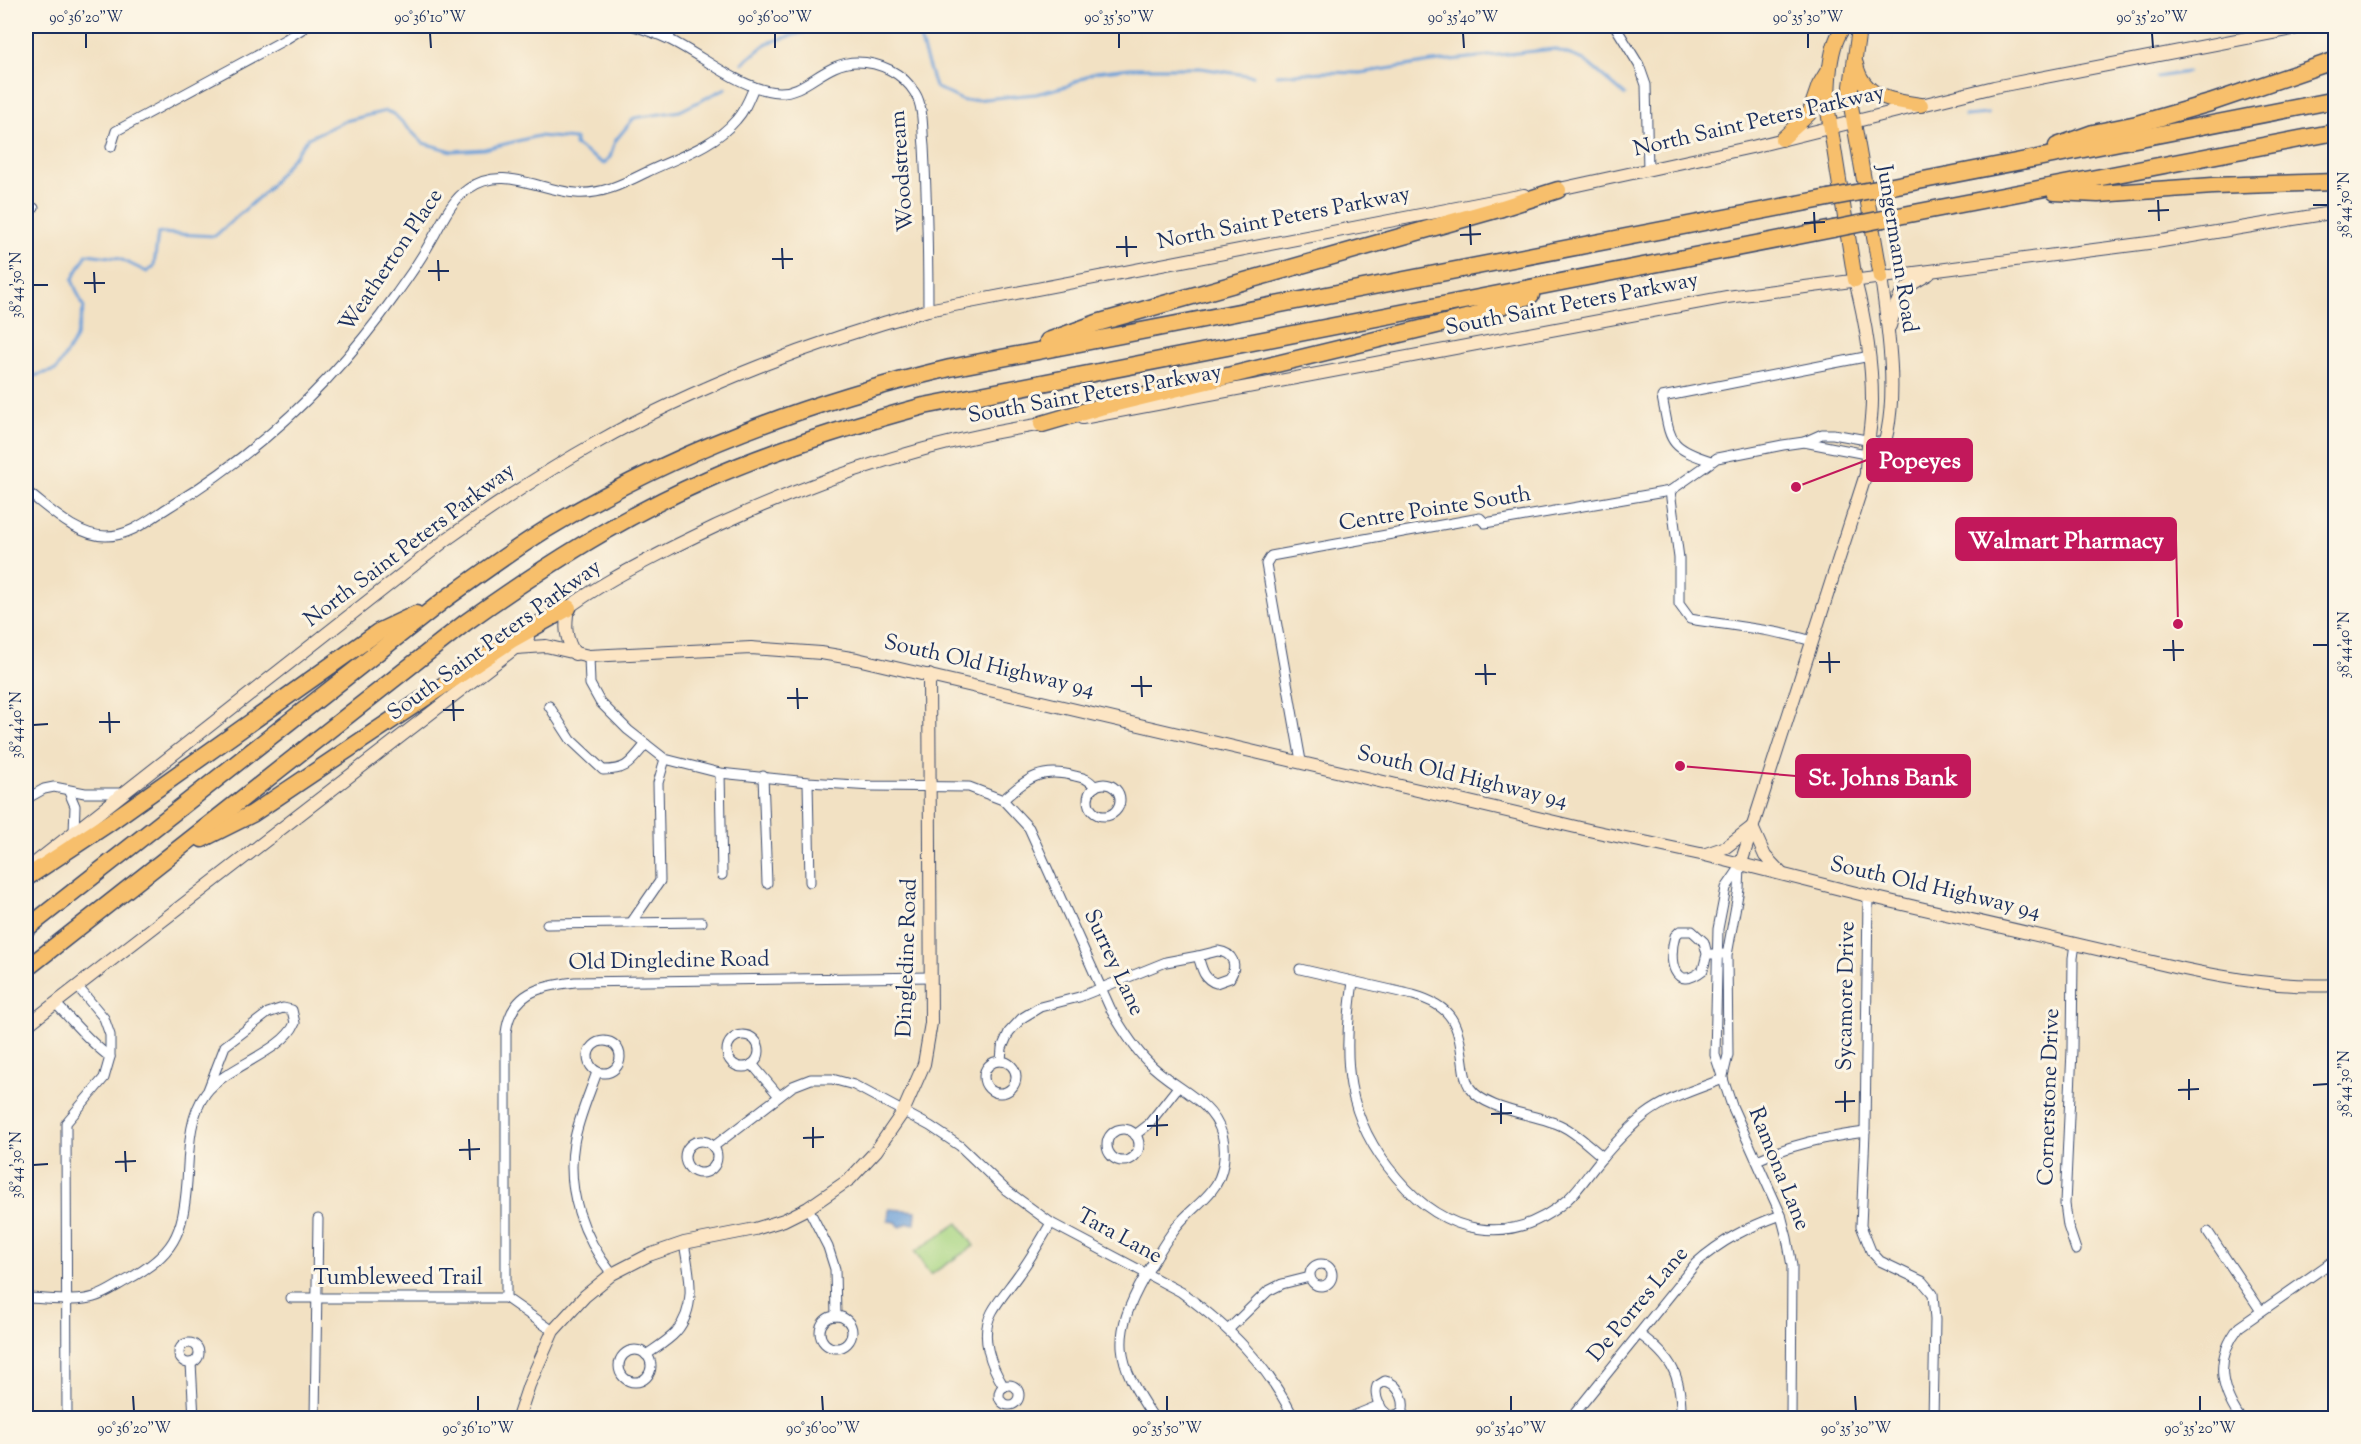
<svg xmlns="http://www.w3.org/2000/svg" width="2361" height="1444" font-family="'Sorts Mill Goudy',serif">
  <rect width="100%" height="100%" fill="#fcf5e5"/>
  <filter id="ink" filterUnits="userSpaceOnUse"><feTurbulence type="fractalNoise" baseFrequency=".0167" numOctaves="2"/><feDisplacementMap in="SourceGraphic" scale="12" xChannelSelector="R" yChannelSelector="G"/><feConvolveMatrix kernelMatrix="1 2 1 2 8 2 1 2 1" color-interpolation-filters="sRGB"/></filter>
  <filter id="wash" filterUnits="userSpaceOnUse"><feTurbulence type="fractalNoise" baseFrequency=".008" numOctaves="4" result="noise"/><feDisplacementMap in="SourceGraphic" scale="24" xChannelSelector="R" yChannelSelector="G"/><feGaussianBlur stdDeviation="1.35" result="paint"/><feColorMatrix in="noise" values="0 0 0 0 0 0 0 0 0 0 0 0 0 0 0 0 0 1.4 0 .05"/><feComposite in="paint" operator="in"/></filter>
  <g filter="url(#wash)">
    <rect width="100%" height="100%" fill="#f2e1c3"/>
    <path fill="#a7d582" stroke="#618270" stroke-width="1.5" d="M958,1223L974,1246L930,1275L915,1252Z"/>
    <path fill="#6da0d8" stroke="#44689b" stroke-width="1.5" d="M889,1209L916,1211L915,1224L908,1223L900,1227L896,1222L888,1221Z"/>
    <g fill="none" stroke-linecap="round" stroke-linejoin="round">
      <g stroke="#6da0d8" stroke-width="3">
        <path d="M916,26L935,87L964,101L1036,94L1067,86L1095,72L1130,68H1200L1253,76"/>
        <path d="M743,63L767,43L825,26"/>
        <path d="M1276,75L1323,72L1360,73L1432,62L1554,49L1584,60L1625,95"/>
        <path d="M2157,77L2187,72"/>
        <path d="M1965,116L1988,114"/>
        <path d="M26,378L56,370L75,340L84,308L72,280L87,254L118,258L147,272L154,266L158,233L215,236L266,191L308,138L345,121L386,111L394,114L423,143L452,151L484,149L538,136L575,139V145L604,164L610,157L615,141L634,118L680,111L726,88"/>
      </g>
    </g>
  </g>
  <g filter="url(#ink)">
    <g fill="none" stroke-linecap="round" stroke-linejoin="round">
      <defs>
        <g id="street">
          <path d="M634,26C646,30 658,34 668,39C702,55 741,90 778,92C806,94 824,62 857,62C880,62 903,73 915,93C924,107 922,130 924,146C927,201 928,255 928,310"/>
          <path d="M1615,26L1639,65L1646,85L1648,170"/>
          <path d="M668,38L675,26"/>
          <path d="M111,147L116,131L286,39L307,26"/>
          <path d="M26,210L34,208"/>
          <path d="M1804,442L1822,434H1833L1883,443"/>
          <path d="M1711,461C1666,447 1671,440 1662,397L1870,356"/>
          <path d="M26,491C49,508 76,536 106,536C130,536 150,519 169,507C260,452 336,380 397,293C411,274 424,254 435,234C444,218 452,200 468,189C502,164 540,191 576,193C602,195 625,183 647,172C678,157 713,147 736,120C745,110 749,99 754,87"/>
          <path d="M1812,641C1772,629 1731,626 1690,619L1679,604V558L1670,491L1717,458L1783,445L1804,442L1871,455"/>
          <path d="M589,656L590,684L600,702L628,730L665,759L720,773L808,782L872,786L969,787L1003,800C1028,778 1041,767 1075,776C1084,778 1089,779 1095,787"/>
          <path d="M549,706L571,740L603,770C629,770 630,762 646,744"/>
          <path d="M1301,761L1266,564L1271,556L1480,518L1485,523L1670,491"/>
          <path d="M720,773L722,875"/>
          <path d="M763,776L767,883"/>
          <path d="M808,782L810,882"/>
          <circle cx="1104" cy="800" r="16"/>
          <path d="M69,792L75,806L74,832"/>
          <path d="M26,799L44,789L54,787L85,793H125"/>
          <path d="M1003,800L1029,828L1111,1010C1122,1029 1133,1047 1148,1062C1172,1088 1211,1098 1222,1134C1227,1151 1224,1176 1212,1190C1202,1203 1187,1213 1177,1226C1165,1241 1155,1259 1145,1276C1111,1336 1115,1361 1154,1418"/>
          <path d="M1739,869L1726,888L1718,929L1715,1055L1732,1106L1781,1215L1787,1238L1792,1266L1791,1418"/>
          <path d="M1868,896L1865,1132L1861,1226L1871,1251L1880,1261L1922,1281L1933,1294L1935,1320L1933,1418"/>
          <path d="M631,923L660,881L658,783L665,759"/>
          <path d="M547,924L702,922"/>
          <path d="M2075,944L2073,958L2072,1050L2065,1204L2068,1226L2076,1250"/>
          <path d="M1218,951C1233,953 1238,965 1230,978L1216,983C1203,979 1202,968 1198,956Z"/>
          <path d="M1707,954L1703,970C1673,994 1668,959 1675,936L1680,931H1692L1704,942L1707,954H1722"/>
          <path d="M1300,969L1413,995C1453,1006 1458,1023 1463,1062C1464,1071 1465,1080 1470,1088C1486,1111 1537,1114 1562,1126C1577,1133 1590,1147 1603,1157"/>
          <path d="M1353,982C1342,1058 1344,1117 1397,1178C1444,1234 1510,1250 1568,1199C1581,1187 1591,1170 1603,1157C1615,1143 1630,1127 1645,1115C1667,1098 1697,1089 1723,1079"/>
          <path d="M55,1003C73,1021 89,1042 110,1057"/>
          <circle cx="743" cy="1051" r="16"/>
          <circle cx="604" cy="1057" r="16"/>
          <path d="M1001,1061L1002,1048L1009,1032L1022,1018L1040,1007L1079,997L1166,962L1198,956"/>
          <circle cx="1000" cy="1077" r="16"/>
          <path d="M752,1064L779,1096"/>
          <path d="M597,1072C589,1095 578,1119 574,1143C566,1191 583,1237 612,1274"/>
          <path d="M1723,1076L1728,1055L1727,955L1739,889L1740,867"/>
          <circle cx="1123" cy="1145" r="16"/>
          <path d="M1135,1135L1148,1125L1178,1087"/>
          <circle cx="701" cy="1157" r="16"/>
          <path d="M713,1147L793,1086L811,1079H832L854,1085L930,1126L960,1146L1006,1190L1051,1223L1181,1292C1230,1328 1266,1363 1294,1418"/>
          <path d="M1757,1160C1792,1144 1827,1137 1865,1132"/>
          <path d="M808,1208L828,1247L835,1269L836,1316"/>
          <path d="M2208,1232L2261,1311"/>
          <circle cx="1321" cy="1275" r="11"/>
          <path d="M26,1298C45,1298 76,1303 94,1297C105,1294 116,1286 127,1280C174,1254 183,1235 187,1182C189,1153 188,1117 206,1093C225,1067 283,1052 295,1023L292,1010L283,1008L268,1013L225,1046L208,1090"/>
          <path d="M291,1298H506"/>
          <circle cx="836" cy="1332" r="16"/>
          <path d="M1229,1329L1268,1291L1282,1284L1310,1277"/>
          <path d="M553,1331L506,1298V1033C511,992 540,986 575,982L931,977"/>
          <path d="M1639,1334C1673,1358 1682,1377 1681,1418"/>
          <circle cx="189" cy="1353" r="10"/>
          <circle cx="635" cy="1366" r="16"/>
          <path d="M646,1355C656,1348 668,1341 676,1332C698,1306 689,1273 684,1243"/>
          <path d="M191,1363L194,1418"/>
          <path d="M1385,1381C1397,1383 1405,1398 1403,1410C1388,1427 1372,1400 1377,1386Z"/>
          <circle cx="1009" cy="1395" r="10"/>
          <path d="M1004,1387C991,1366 979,1336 992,1312C999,1299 1010,1287 1019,1274C1031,1258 1041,1240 1051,1223"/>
          <path d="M67,1418L66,1123L104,1078L110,1057V1035L104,1018L77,986"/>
          <path d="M315,1418L318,1219"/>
          <path d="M1348,1418L1380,1405"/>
          <path d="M1571,1418L1696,1263C1722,1240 1748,1227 1781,1215"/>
          <path d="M2240,1418C2219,1387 2215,1358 2239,1327L2336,1259"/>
          <path d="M2327,1418L2336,1413"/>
        </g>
        <g id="secondary">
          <path d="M1550,191L1752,147L1994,87L2308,26"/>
          <path d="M1890,326C1899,294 1899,290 1929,274"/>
          <path d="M1082,418L1727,297L2156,242L2336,212"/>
          <path d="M1866,474C1871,468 1877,462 1880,456C1901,407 1888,328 1881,277"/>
          <path d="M568,608C565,626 565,638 575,654"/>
          <path d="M561,613C596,586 636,566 675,546C792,487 919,442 1050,423"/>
          <path d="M516,648L546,646L589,656L751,648L821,653L857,659L1593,831L1705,855L1868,896L2179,968C2230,979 2283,988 2336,985"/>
          <path d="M1752,827L1765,856L1781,873"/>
          <path d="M1706,854L1726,847L1752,827"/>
          <path d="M1741,863L1866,474C1866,449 1872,425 1872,400C1872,359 1865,319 1855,280"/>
          <path d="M26,870L447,539C495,505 544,472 596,443C696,386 817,341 928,310L1524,195"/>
          <path d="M26,1026L528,638"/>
          <path d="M518,1418L529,1385L553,1331L585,1296L612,1274L649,1255L684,1243L755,1229L784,1220L808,1208L850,1179L876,1151L903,1112L924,1064L931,1023L929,675"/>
        </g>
        <g id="primary">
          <path d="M1845,26C1828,43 1828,88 1828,111L1855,280"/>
          <path d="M1857,26L1858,36L1851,86V106L1881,277"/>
          <path d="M1856,64C1862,97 1892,101 1921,105"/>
          <path d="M1782,139L1809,114L1819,85L1828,70"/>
        </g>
        <g id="highway">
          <path d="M2057,146L2093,133L2137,124L2210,103L2336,60"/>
          <path d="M1877,189L2336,100"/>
          <path d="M2055,192L2098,194L2213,186L2336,182"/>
          <path d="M1883,219L2336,132"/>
          <path d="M1048,341L1097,323L1502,208L1558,190"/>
          <path d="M1042,424L1100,407L1474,316L1531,295"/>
          <path d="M202,839L252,814L511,640L568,608"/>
          <path d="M26,878L109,823L378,632L416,614"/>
          <path d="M26,929L444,600C477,576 510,552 545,530C670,453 807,402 950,368L1828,198"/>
          <path d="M26,969L465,623C542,568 621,517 708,479C778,448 850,426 924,406L1833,229"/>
        </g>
      </defs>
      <use href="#street" stroke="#3b4a6d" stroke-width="11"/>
      <use href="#secondary" stroke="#3b4a6d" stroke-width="14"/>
      <use href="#primary" stroke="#3b4a6d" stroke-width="16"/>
      <use href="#highway" stroke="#3b4a6d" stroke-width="19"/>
      <use href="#street" stroke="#fff" stroke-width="9"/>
      <use href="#secondary" stroke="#fce5c4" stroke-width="12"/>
      <use href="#primary" stroke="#f7bf6c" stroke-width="14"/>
      <use href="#highway" stroke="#f7bf6c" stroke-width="16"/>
      <defs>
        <g id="highway-bridge">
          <path d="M1828,198L1877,189"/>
          <path d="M1833,229L1883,219"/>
        </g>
      </defs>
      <use href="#highway-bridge" stroke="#3b4a6d" stroke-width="19" stroke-linecap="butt"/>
      <use href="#highway-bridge" stroke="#f7bf6c" stroke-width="16"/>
    </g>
  </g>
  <path fill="none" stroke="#1b2f5e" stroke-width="2" d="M86,33V48M430,33L431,48M775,33V48M1119,33V48M1463,33L1464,48M1808,33V48M2152,33L2153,48M2158,200L2159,221M2313,205H2328M2148,211L2169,210M1814,212L1815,233M1804,223L1825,222M1470,224L1471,245M1460,235L1481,234M1126,236L1127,257M1116,247H1137M782,248L783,269M772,259H793M438,260L439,281M428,271H449M94,272L95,293M84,283H105M33,285H48M2173,640L2174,661M2313,645H2328M2163,650H2184M1829,652L1830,673M1819,662H1840M1485,664L1486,685M1475,674H1496M1141,676L1142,697M1131,686H1152M797,688L798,709M787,698H808M453,700L454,721M443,710H464M109,712L110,733M99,722H120M33,725L48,724M2189,1079V1100M2313,1085L2328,1084M2178,1090L2199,1089M1845,1091V1112M1835,1102L1855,1101M1501,1103V1124M1491,1114L1512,1113M1157,1115V1136M1147,1126L1168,1125M813,1127V1148M803,1138L824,1137M469,1139L470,1160M459,1150L480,1149M125,1151L126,1172M115,1162L136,1161M33,1165L48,1164M133,1396L134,1411M478,1396V1411M822,1396L823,1411M1167,1396V1411M1511,1396V1411M1855,1396L1856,1411M2200,1396V1411"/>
  <g text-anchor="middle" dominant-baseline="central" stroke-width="6" stroke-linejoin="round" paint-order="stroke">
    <g font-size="22" fill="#1b2f5e" stroke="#fcf5e5">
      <text transform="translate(1759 122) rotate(-13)">North Saint Peters Parkway</text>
      <text transform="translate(903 171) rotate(-94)">Woodstream</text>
      <text transform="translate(1284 219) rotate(-11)">North Saint Peters Parkway</text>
      <text transform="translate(1896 249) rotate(81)">Jungermann Road</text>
      <text transform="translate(392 261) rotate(-56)">Weatherton Place</text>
      <text transform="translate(1572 305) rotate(-11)">South Saint Peters Parkway</text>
      <text transform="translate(1095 395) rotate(-10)">South Saint Peters Parkway</text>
      <text transform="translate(1435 510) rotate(-9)">Centre Pointe South</text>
      <text transform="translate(410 546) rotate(-37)">North Saint Peters Parkway</text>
      <text transform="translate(495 641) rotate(-36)">South Saint Peters Parkway</text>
      <text transform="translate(989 667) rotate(13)">South Old Highway 94</text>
      <text transform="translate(1462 778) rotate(13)">South Old Highway 94</text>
      <text transform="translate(1935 889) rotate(13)">South Old Highway 94</text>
      <text transform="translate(908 958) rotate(-88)">Dingledine Road</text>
      <text transform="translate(669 962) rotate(-1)">Old Dingledine Road</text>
      <text transform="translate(1113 963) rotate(65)">Surrey Lane</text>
      <text transform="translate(1847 996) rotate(-89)">Sycamore Drive</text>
      <text transform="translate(2050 1097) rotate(-88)">Cornerstone Drive</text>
      <text transform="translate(1778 1169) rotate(68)">Ramona Lane</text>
      <text transform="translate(1119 1237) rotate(28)">Tara Lane</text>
      <text x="398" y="1279">Tumbleweed Trail</text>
      <text transform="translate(1639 1305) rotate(-50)">De Porres Lane</text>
    </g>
  </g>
  <path fill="none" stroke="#c2185b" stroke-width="2" d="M1796 487L1867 460M2178 624L2176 539M1680 766L1796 776"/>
  <g fill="#c2185b" stroke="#fcf5e5" stroke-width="2">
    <circle cx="1796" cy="487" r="6"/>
    <circle cx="2178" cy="624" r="6"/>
    <circle cx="1680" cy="766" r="6"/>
  </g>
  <g fill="#c2185b" stroke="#c2185b" stroke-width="2">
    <rect x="1867" y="439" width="105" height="42" rx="6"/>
    <rect x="1956" y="518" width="220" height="42" rx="6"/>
    <rect x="1796" y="755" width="174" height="42" rx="6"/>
  </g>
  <g font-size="24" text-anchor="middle" font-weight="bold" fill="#fff">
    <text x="1920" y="468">Popeyes</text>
    <text x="2066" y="548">Walmart Pharmacy</text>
    <text x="1883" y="785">St. Johns Bank</text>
  </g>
  <rect width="2361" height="1444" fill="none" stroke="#fcf5e5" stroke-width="66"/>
  <rect x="33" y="33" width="2295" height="1378" fill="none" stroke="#1b2f5e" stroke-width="2"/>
  <g font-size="15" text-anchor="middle" fill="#1b2f5e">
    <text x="86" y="22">90°36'20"W</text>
    <text x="430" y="22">90°36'10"W</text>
    <text x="775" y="22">90°36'00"W</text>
    <text x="1119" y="22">90°35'50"W</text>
    <text x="1463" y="22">90°35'40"W</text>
    <text x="1808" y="22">90°35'30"W</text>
    <text x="2152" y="22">90°35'20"W</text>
    <text transform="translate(2344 205) rotate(-90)" y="5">38°44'50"N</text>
    <text transform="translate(16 285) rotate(-90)" y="5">38°44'50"N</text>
    <text transform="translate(2344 645) rotate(-90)" y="5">38°44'40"N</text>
    <text transform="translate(16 725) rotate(-90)" y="5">38°44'40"N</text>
    <text transform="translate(2344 1084) rotate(-90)" y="5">38°44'30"N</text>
    <text transform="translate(16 1165) rotate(-90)" y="5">38°44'30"N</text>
    <text x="134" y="1433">90°36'20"W</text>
    <text x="478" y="1433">90°36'10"W</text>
    <text x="823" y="1433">90°36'00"W</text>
    <text x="1167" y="1433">90°35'50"W</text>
    <text x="1511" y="1433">90°35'40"W</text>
    <text x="1856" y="1433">90°35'30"W</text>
    <text x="2200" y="1433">90°35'20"W</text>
  </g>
</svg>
